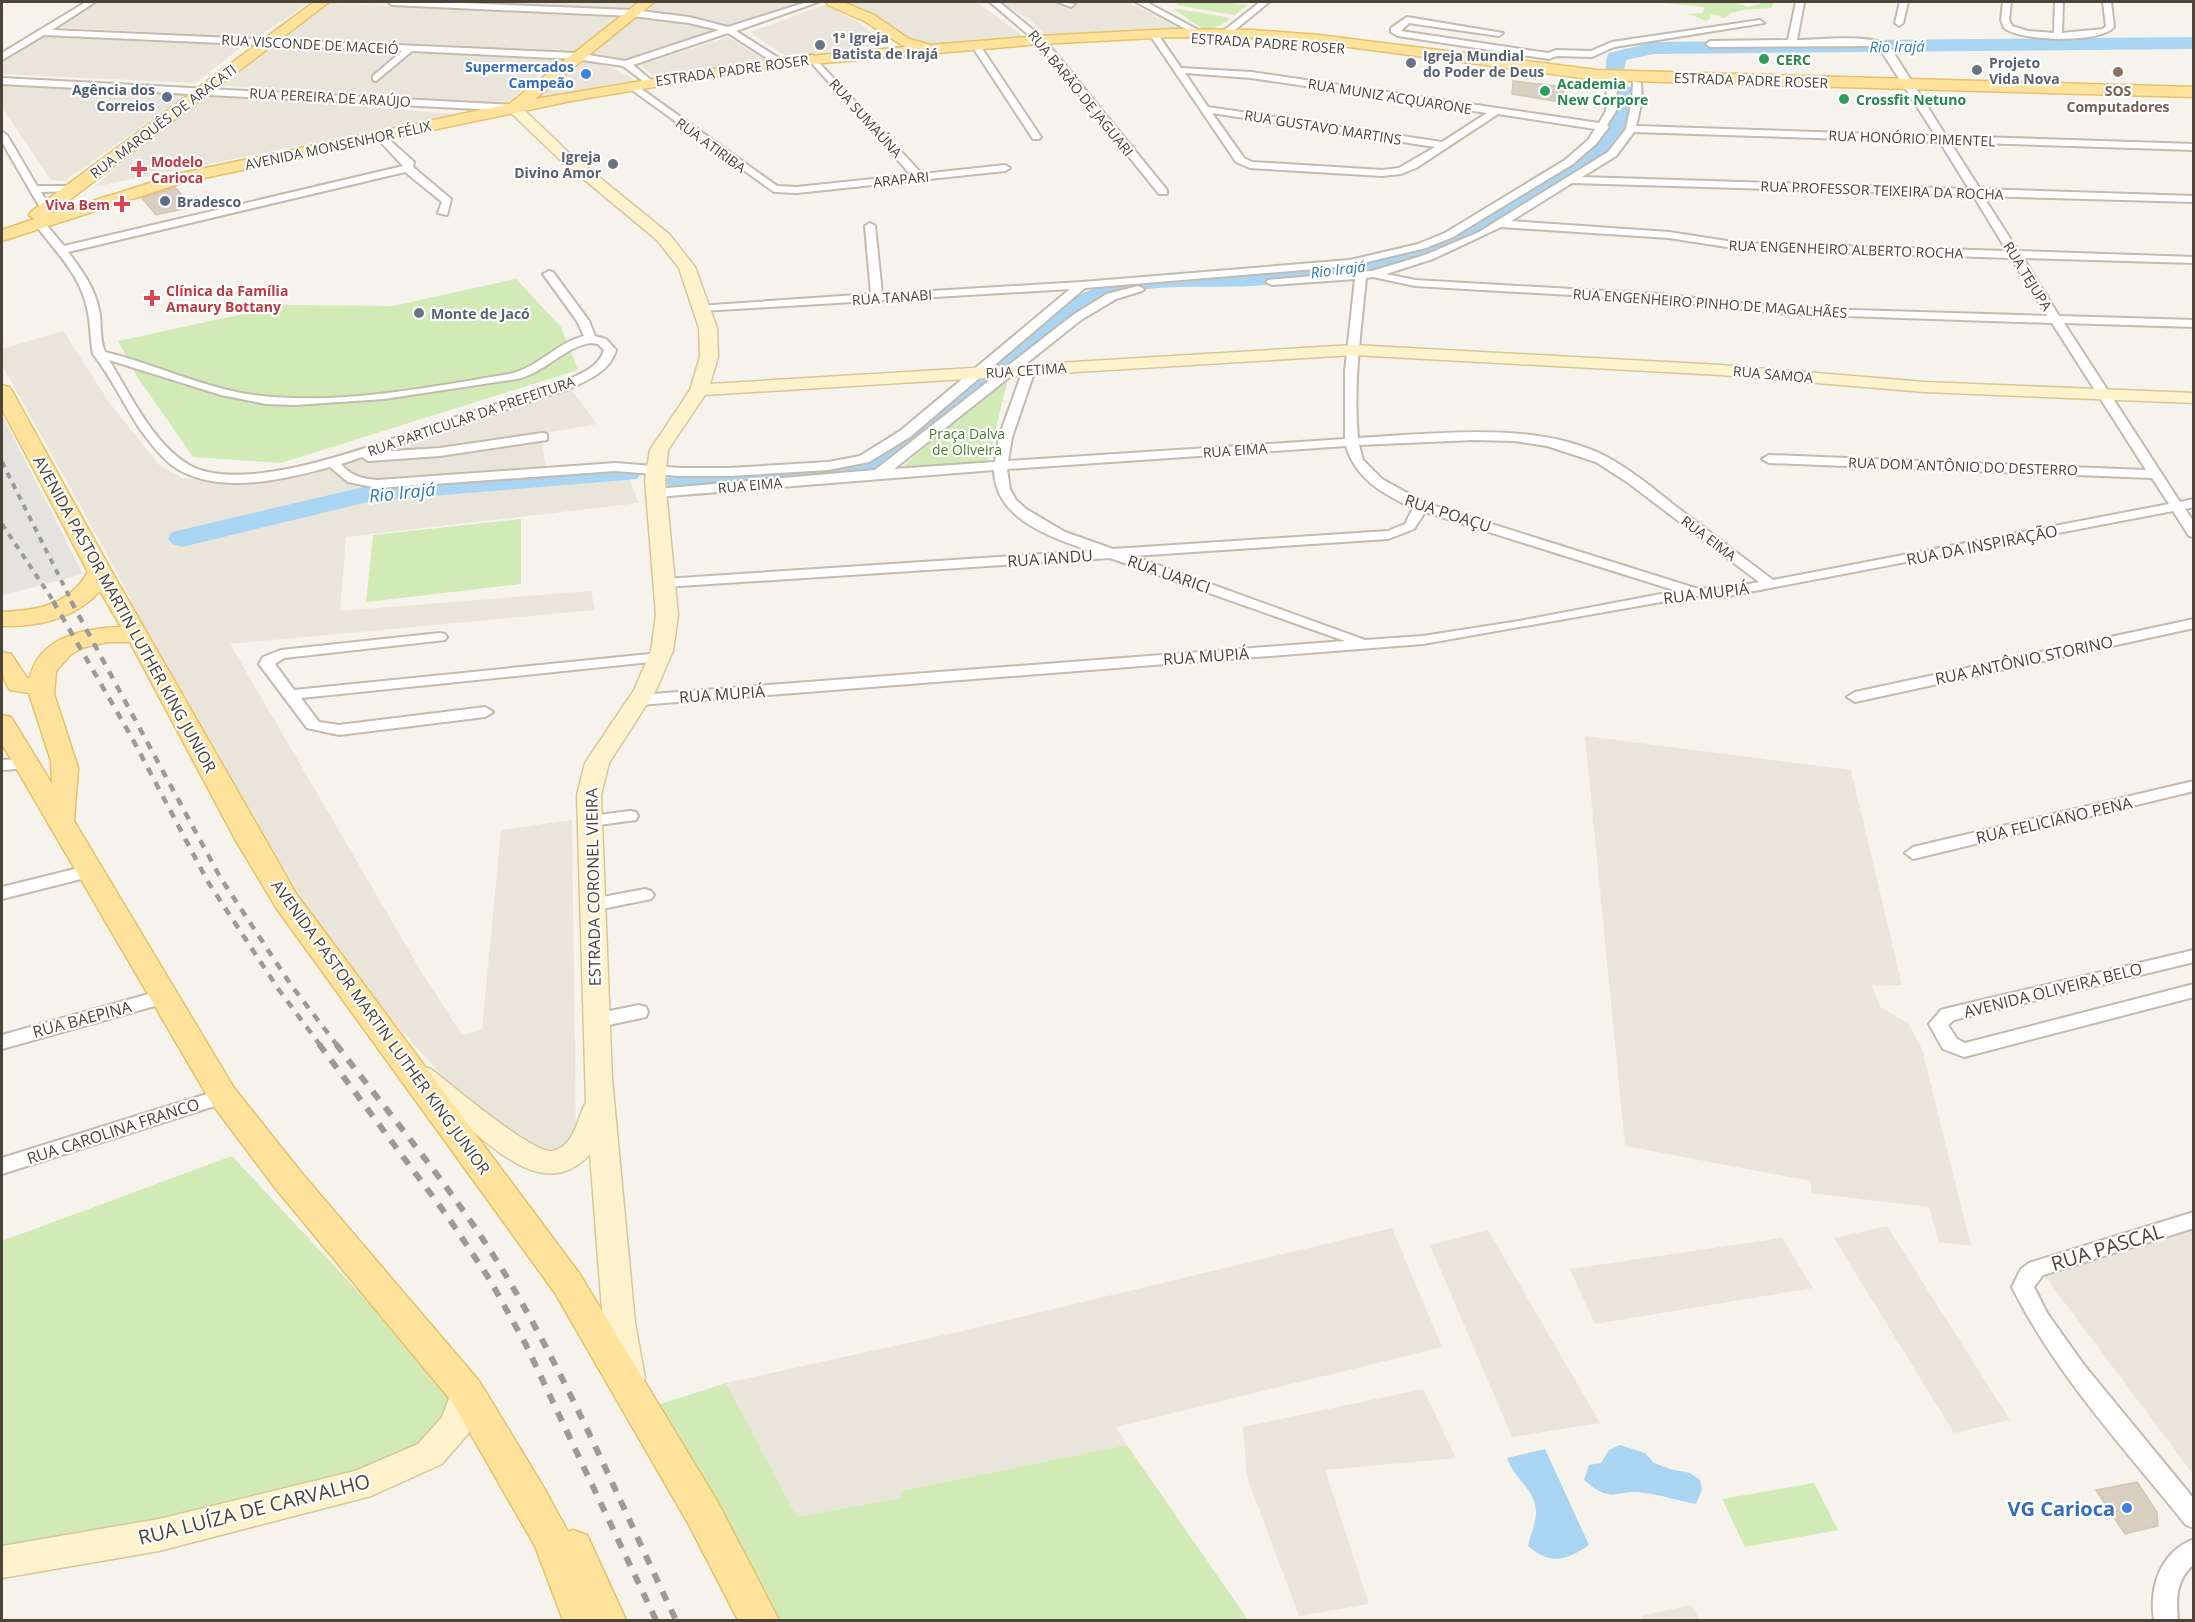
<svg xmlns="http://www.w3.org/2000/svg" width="2195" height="1622" font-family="'Open Sans',sans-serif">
  <rect width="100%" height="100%" fill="#f6f3ec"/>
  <g fill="#eae5da">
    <path d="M99,2H310L256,38L58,27Z"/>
    <path d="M331,2L630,14L572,53L277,40Z"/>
    <path d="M464,2H636L626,10Z"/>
    <path d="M652,2H810L731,28L709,21L639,12Z"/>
    <path d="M848,2H977L1025,38L926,45L911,41Z"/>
    <path d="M1000,2H1128L1183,30L1048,37L1029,19Z"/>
    <path d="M827,4L861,24L885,44L787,57L750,32Z"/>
    <path d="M639,16L690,23L719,32L624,62L587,54Z"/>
    <path d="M46,34L244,45L195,83L2,74V62Z"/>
    <path d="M728,37L766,61L655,78L641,65Z"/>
    <path d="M274,45L557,60L503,106L217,85Z"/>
    <path d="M587,60L615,69L636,81L529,102Z"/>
    <path d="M2,85L191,92L64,181L51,180L2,108Z"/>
    <path d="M211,95L455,114L94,187L168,123Z"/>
    <path d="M63,331L109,402L159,465L182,478L257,483L317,473L569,386L597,424L540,434L548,479L627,474L639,503L346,537L340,611L591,591L595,610L230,644L422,973L462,1035L482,1030L501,830L572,820L576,1135L559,1152L533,1155L467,1103L394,1022L331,946L226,774L172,684L114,566L2,365V349Z"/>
    <path d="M1585,736L1851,770L1902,985L1872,986L1880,1007L1908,1023L1922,1049L1971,1246L1939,1242L1929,1207L1811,1193V1181L1625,1146Z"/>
    <path d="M1887,1226L2010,1420L1954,1433L1834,1238Z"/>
    <path d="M1392,1228L1442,1347L1116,1427L1127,1445L901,1491L902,1498L797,1517L726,1383L962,1331Z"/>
    <path d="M2193,1229L2194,1230L2193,1474L2044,1275Z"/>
    <path d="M1488,1230L1600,1423L1512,1437L1430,1245Z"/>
    <path d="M1782,1238L1813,1288L1595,1324L1570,1269Z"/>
    <path d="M1423,1389L1456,1458L1325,1470L1369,1604L1299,1616L1247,1477L1243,1427Z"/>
    <path d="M1691,1605L1700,1620H1643L1641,1616Z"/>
  </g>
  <path fill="#f7ead8" d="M302,2H440L628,11L622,18Z"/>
  <g fill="#d2eab5">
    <path d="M1181,2H1223L1247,5L1235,15L1176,5Z"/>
    <path d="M1655,2H1748L1737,4L1749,7L1764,2H1786H1774L1772,8L1742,10L1731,13L1725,18L1710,13V19L1706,21L1689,14L1703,13L1704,7Z"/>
    <path d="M1173,8L1231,18C1204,39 1198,25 1173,8Z"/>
    <path d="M516,279L561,327L578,370L281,463L193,457L138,378L118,341L285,305L393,306Z"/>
    <path d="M1009,374L987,465L900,469Z"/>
    <path d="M521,519V584L366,602L373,535Z"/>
    <path d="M232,1156L448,1388L456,1420L432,1452L220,1522L2,1559V1241Z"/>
    <path d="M726,1383L797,1517L901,1498V1491L1127,1445L1248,1620H766L657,1405Z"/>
    <path d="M1814,1483L1838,1530L1745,1547L1722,1499Z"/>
  </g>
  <path fill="#e5e3e0" d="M2,415L83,574L4,595L2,590Z"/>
  <g fill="#a9d4f2">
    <path d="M1620,1445L1645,1453L1654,1463L1670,1469L1690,1473L1700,1480L1702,1489L1696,1504C1679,1501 1662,1495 1645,1493C1615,1488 1614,1506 1584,1480L1589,1465L1601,1463L1609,1450Z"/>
    <path d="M1545,1449L1589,1545C1566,1561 1550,1565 1528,1546C1530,1536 1536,1523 1536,1513C1536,1489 1515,1481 1507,1458Z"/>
  </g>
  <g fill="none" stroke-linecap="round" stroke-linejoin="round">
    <g fill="#a9d4f2" fill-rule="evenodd">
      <path d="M2194,37V49L1654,54L1626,60L1623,76H1609C1605,70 1605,59 1609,53L1654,42Z"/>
      <path d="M1623,83L1633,89C1633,145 1599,164 1556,190C1526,208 1499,230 1468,245C1402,277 1323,282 1251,286C1215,288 1162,284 1129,292C1084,301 1046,339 1011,366L1002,369L993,366L989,361C996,351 1008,344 1017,337C1049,311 1081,290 1122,279L1292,269L1373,259L1405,252L1464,229L1592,147C1609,130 1613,113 1613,89Z"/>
      <path d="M986,367L995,370L999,375L995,380L907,456C844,489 749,484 679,489L669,487L665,481L669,475L679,473C740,469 834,472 887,444L977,370Z"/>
      <path d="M627,465L637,467L641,473L637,479L372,501L182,547L172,544L168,538L172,532L372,485Z"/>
    </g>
  </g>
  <g fill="#d8cfc1" stroke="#d3c7b4" stroke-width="1.5">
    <path d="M1513,81L1565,87L1560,102L1512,94Z"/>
    <path d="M175,187L192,207L156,215L142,198Z"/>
    <path d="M2137,1482L2157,1512L2158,1526L2125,1534L2096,1490Z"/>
  </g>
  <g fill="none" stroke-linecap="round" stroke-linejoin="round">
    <defs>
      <g id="street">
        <path d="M86,2H95L52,30L576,53L625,61L719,30L689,23L632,16L392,5L388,2H437L632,10L689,17L728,27L807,2H818L736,31L782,60V64H776L728,33L633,65L651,80L653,82L648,85L623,66L576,59L412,51L376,81L373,80V76L402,51L44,35L2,60V53Z"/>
        <path d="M990,2H999L1043,38L1167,190V194H1159L1037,42Z"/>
        <path d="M1058,2L1075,4L1071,7Z"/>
        <path d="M1136,2H1146L1202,32L1195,34Z"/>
        <path d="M1260,2H1269L1223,40H1217V36Z"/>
        <path d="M1796,2H1804L1797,40C1820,40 1873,33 1890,47L1946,136L2194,144V150L1950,142L1980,189L2194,196V202L1983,196L2018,251L2194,257V263L2023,258L2059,316L2194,320V327L2064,323L2180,502L2194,499V507L2185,509L2194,522V537L2189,536L2173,511L1723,597L1695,596L1423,644L639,705L631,700L639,695L1345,641L1110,558L664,587L657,583L664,579L1090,551C1052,537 995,520 994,470L656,497L649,493L656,489L875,470L1073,315L1107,294L1138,286L1144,289L1142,291L1116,299L1081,320L894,469L995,462L999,437L1023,370L1029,366L1035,370L1012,437L1008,461L1345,439V371L1355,279L1272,285L1266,282L1268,280L1372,271L1425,255L1479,232L1608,152L1626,129L1632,100L1633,81L1641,83L1642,100L1636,126L1936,136L1878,46L1710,47L1706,44L1710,41L1788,40ZM1634,132L1940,142L1969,189L1582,177L1616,156ZM1572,183L1973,195L2007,251L1740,243L1669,232L1511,221ZM1501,227L1669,238L1740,249L2011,258L2047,316L1787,308L1658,294L1415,280L1386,274L1433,259ZM1373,277L1415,286L1658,300L1787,314L2052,323L2146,470L1769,455L1762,459L1769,463L2152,478L2169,504L1773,580C1740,555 1707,530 1674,505C1653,488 1631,470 1607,457C1538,420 1434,434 1358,438C1353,385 1361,330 1366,278ZM1473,440L1514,441L1547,446L1596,462L1627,482L1759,582L1723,589L1695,588L1425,503L1382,479L1363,460L1359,445ZM1346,446C1356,479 1383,494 1413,508L1405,524L1388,531L1113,549L1065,532L1026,509L1016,500L1010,489L1007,469ZM1425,512L1677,591L1519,621L1423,636L1365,640L1133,556L1388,539L1414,529Z"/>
        <path d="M1900,2H1908L1903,23L1899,26L1895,23Z"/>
        <path d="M2003,2H2011L2009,20L2012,26L2028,31L2054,33L2055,2H2063L2062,33L2103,29L2106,26L2103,2H2111L2114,27C2100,44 2020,41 2004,28L2001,20Z"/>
        <path d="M1407,17L1503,33L1499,36L1409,23L1401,31L1548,53L1556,50L1591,51L1612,42L1760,20L1764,23L1614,47L1592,57L1557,56L1549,59L1398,36L1391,32V28Z"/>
        <path d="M1153,36H1159L1181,68L1251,72L1599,123L1606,111L1607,82L1612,79L1617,82L1616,111L1607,125L1609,127L1596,144L1573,164L1453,237L1426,248L1350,266L1085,288L910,437L869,462L828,470L730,476H680L615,471L378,488L348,482L330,467C285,479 225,494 181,471C165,463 153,446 142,432C125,407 112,378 93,354C90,339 91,323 87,308C80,274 54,250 35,224L44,222L64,246L403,166L375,136L383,134L414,162L413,167L451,199L447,215L438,213L442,202L405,172L68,252C81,269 95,288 99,310C102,324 99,338 105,352C151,363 194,384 241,393C326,408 425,388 509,374C538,368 556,343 584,336L577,321L543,274L549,271L553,272L589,321L595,336L606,339L616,350C610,371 590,379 571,388L377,452L440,448L542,433L547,434V440L440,456L368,461L362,457L341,464C351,476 362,479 378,480L615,463L680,468H730L828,462L860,456L900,431L1070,289L702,311L696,308L698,306L871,294L865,226L870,223L875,226L882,294L1082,282L1350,260L1418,244L1445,233L1565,160L1588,140L1595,129L1498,114L1416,168L1401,174L1382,176L1250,168L1236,162L1152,38ZM1185,73L1251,78L1487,113L1442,142L1208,107ZM1212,113L1435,147L1399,168L1382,170L1252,162L1244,158ZM591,343L598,344L604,350C599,368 578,375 563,382C522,396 481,409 441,422C382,442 246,497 189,465C153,444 130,394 109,360L221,395L266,404L295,405L384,399L517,379C545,373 565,346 591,343Z"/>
        <path d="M973,44H979L1041,137L1039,139H1033L972,46Z"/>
        <path d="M812,55L922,174L1005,165L1010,168L1005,171L797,193L774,192L625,85L633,83L777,186L797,187L911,175L809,60V56Z"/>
        <path d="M2,78L514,105L519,108L514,111L2,84Z"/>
        <path d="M2,132L7,135L37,186H73L78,189L77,191L41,192L51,209L42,211L2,142Z"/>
        <path d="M2194,619V628L1855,702L1847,697L1855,692Z"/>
        <path d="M440,633L445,634L447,637L445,640L284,658L275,664L294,690L660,653L667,657L660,661L301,698L319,722L339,725L485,707L493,712L485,717L339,735L307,728L259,664L263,657L281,650Z"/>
        <path d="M26,759L34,764L32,768L2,770V760Z"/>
        <path d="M2194,781V791L1913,859L1905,853L1913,847Z"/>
        <path d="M630,811L636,812L638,816L636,820L591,826L583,821L591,816Z"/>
        <path d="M91,865L100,871L97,875L2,899V887Z"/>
        <path d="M645,889L651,891L654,895L651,899L592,911L583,905L592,899Z"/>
        <path d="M2194,950V962L1954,1020L1948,1025L1957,1039L1965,1043L2194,984V997L1964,1057L1943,1049L1929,1024L1941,1010L1948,1008Z"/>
        <path d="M163,990L169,992L172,997L169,1002L2,1049V1035Z"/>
        <path d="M639,1005L646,1007L648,1012L646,1017L595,1028L588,1026L586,1021L588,1016L595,1014Z"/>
        <path d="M223,1089L230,1091L233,1096L230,1101L2,1174V1158Z"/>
        <path d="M2194,1212V1228L2043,1275L2034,1287L2047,1313L2084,1365L2194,1499V1528L2186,1525C2124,1448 2056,1375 2012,1287L2021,1269L2029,1263Z"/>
        <path d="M2194,1539V1564C2176,1580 2176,1597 2178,1620H2154C2149,1587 2160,1552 2194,1539Z"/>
      </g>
      <g id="secondary">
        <path d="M514,104L519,105L567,151L669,234L695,267L717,328L718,357L710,384L1353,345L1721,365L1925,382L2194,393V403L1925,392L1721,375L1353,355L705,395L668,450L665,480L678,615L673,651L656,690L609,763L601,795L612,1079L635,1323L645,1378L640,1388L629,1392L618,1388L613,1378L603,1323L590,1154C548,1200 501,1154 466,1126C448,1111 430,1097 411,1083L407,1076L411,1069L421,1066L431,1069C451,1084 533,1155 553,1151C575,1146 577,1118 586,1102L577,795L585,763L634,690L651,651L656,615L645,480L650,450L690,390L700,357L699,328L679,268L657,240L557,157L509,111L507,108Z"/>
        <path d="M466,1378L477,1382L482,1392L468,1434L442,1464L371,1496L159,1551L2,1578V1546L159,1519L355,1471L418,1444L442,1417L455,1382Z"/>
      </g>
      <g id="primary">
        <path d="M314,2H329L51,214L182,173L509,104L639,2H654L535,99L767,60L905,47L864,21L828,5L826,2H843L874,15L909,39L931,45L1040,36L1173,29L1252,30L1319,35L1597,70L2194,87V97L1597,80L1319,43L1252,38L1173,37L1040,44L767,68L571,101L185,182L2,241V230L34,219L29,215L32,211Z"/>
        <path d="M2,385L9,387L12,391L112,572L297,895L579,1273L717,1501L779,1620H738L689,1525L555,1293L277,909L235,839L130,642H108L85,647L71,654L56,671L54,694L78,768L74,821L234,1088L300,1171L479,1381L544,1488L568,1532L573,1530L587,1535L626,1620H563L535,1546L453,1403L276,1189L212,1104L2,744V715L11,717L52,784L51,761L29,693L10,690C1,677 2,668 2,652L11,654L27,678H30C38,637 86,628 121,627L100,591C74,619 38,627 2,626V612C37,611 69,605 88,572L2,409Z"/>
      </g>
    </defs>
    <use href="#street" stroke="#c2bbae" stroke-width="4"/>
    <use href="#secondary" stroke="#d6c79b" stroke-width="3"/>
    <use href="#primary" stroke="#e6c16a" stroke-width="3"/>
    <use href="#street" fill="#fff" fill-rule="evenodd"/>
    <use href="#secondary" fill="#fff3cd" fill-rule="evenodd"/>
    <use href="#primary" fill="#ffe39c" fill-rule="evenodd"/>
    <g stroke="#9a9a9a" stroke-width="4" stroke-dasharray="6 6" stroke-linecap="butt">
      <path d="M2,462L72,602"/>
      <path d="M2,524L54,602"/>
    </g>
    <g stroke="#9a9a9a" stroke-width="4.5" stroke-dasharray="8 8" stroke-linecap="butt">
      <path d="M53,601L131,736L208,882L279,990L320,1045"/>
      <path d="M71,601L220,877L291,985L337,1045"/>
    </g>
    <g stroke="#9a9a9a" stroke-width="6" stroke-dasharray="10 10" stroke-linecap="butt">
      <path d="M319,1044L448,1217L490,1280L526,1345L656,1620"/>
      <path d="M336,1044C393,1119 456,1193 505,1274C571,1384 621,1505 676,1620"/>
    </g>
  </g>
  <g fill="#6b7280" stroke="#fff" stroke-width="2">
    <circle cx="820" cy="45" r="6"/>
    <circle cx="1411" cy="63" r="6"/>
    <circle cx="1977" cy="70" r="6"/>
    <circle cx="613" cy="164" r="6"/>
    <circle cx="419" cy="313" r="6"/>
  </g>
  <g fill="#2e9e5b" stroke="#fff" stroke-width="2">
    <circle cx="1764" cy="59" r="6"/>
    <circle cx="1545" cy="91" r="6"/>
    <circle cx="1844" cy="99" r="6"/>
  </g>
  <circle fill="#8d6e63" stroke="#fff" stroke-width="2" cx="2118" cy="72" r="6"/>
  <g fill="#3f7fe0" stroke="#fff" stroke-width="2">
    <circle cx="586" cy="74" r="6"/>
    <circle cx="2127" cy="1508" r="6"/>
  </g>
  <g fill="#5c6f8a" stroke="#fff" stroke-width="2">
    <circle cx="167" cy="97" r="6"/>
    <circle cx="165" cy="201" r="6"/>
  </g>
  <g fill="#e0444e" stroke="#fff" stroke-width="2">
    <path d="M136 160h6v6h6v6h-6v6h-6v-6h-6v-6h6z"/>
    <path d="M119 195h6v6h6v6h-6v6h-6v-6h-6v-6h6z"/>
    <path d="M149 289h6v6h6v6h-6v6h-6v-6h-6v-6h6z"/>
  </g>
  <g text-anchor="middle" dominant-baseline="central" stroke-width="4.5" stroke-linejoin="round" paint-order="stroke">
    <g font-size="14" font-weight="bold" fill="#5b616d" stroke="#fff" text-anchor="start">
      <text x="832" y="37">1ª Igreja<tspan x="832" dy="16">Batista de Irajá</tspan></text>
      <text x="1423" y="55">Igreja Mundial<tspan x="1423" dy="16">do Poder de Deus</tspan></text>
      <text x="1989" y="62">Projeto<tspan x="1989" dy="16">Vida Nova</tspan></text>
      <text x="601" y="156" text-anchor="end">Igreja<tspan x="601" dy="16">Divino Amor</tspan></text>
      <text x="431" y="313">Monte de Jacó</text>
    </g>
    <g font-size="14" fill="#4b4439" stroke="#fff">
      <text transform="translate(1268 43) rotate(4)">ESTRADA PADRE ROSER</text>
      <text transform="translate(310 44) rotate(3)">RUA VISCONDE DE MACEIÓ</text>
      <text transform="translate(732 70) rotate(-8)">ESTRADA PADRE ROSER</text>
      <text transform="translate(1751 80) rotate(2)">ESTRADA PADRE ROSER</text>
      <text transform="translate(1081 93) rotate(51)">RUA BARÃO DE JAGUARI</text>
      <text transform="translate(1390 96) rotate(9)">RUA MUNIZ ACQUARONE</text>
      <text transform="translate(330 97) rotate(3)">RUA PEREIRA DE ARAÚJO</text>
      <text transform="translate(866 118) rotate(48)">RUA SUMAÚNA</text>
      <text transform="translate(163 121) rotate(-37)">RUA MARQUÊS DE ARACATI</text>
      <text transform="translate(1323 127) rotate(9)">RUA GUSTAVO MARTINS</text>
      <text transform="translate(1912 138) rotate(2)">RUA HONÓRIO PIMENTEL</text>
      <text transform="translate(338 145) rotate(-12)">AVENIDA MONSENHOR FÉLIX</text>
      <text transform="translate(711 145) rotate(36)">RUA ATIRIBA</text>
      <text transform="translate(901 179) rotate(-6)">ARAPARI</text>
      <text transform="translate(1882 190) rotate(2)">RUA PROFESSOR TEIXEIRA DA ROCHA</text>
      <text transform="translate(1846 249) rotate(2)">RUA ENGENHEIRO ALBERTO ROCHA</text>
      <text transform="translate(2028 276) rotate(58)">RUA TEJUPA</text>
      <text transform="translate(892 297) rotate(-4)">RUA TANABI</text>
      <text transform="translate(1710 303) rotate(4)">RUA ENGENHEIRO PINHO DE MAGALHÃES</text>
      <text transform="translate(1026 370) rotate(-4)">RUA CETIMA</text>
      <text transform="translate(1773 374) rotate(5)">RUA SAMOA</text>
      <text transform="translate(471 416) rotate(-19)">RUA PARTICULAR DA PREFEITURA</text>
      <text transform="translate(1235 450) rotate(-4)">RUA EIMA</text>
      <text transform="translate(1963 466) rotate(2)">RUA DOM ANTÔNIO DO DESTERRO</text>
      <text transform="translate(750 485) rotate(-5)">RUA EIMA</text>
      <text transform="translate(1709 538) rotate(37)">RUA EIMA</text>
    </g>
    <g font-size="14" font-weight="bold" fill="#27864d" stroke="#fff" text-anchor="start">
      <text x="1776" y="59">CERC</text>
      <text x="1557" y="83">Academia<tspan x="1557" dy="16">New Corpore</tspan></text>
      <text x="1856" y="99">Crossfit Netuno</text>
    </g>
    <g font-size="14" font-weight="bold" fill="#366cbe" stroke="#fff" text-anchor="end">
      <text x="574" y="66">Supermercados<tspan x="574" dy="16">Campeão</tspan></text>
    </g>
    <g font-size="14" font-weight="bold" fill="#4e5e75" stroke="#fff" text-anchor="end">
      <text x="155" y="89">Agência dos<tspan x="155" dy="16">Correios</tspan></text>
      <text x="177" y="201" text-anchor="start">Bradesco</text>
    </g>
    <g font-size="14" font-weight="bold" fill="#785e54" stroke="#fff">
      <text x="2118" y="90">SOS<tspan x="2118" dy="16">Computadores</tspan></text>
    </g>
    <g font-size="14" font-weight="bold" fill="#be3a42" stroke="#fff" text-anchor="start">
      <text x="151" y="161">Modelo<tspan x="151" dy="16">Carioca</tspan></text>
      <text x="110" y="204" text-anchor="end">Viva Bem</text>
      <text x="166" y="290">Clínica da Família<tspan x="166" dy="16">Amaury Bottany</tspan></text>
    </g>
    <g font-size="14" fill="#4a7f2a" stroke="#fff">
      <text x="967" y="433">Praça Dalva<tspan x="967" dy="16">de Oliveira</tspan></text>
    </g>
    <g font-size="15" font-style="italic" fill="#2e7ab2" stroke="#fff">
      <text transform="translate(1897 46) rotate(-1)">Rio Irajá</text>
      <text transform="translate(1338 269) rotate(-7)">Rio Irajá</text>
    </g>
    <g font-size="16" fill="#4b4439" stroke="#fff">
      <text transform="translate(1448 513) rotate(18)">RUA POAÇU</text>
      <text transform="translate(1982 545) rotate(-11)">RUA DA INSPIRAÇÃO</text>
      <text transform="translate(1050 558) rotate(-4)">RUA IANDU</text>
      <text transform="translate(1169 574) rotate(19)">RUA UARICI</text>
      <text transform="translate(1706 593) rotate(-7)">RUA MUPIÁ</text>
      <text transform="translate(125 614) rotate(61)">AVENIDA PASTOR MARTIN LUTHER KING JUNIOR</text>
      <text transform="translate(1206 656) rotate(-4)">RUA MUPIÁ</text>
      <text transform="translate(2024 660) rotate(-12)">RUA ANTÔNIO STORINO</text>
      <text transform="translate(722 694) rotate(-4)">RUA MUPIÁ</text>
      <text transform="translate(2054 820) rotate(-13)">RUA FELICIANO PENA</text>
      <text transform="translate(593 887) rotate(-91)">ESTRADA CORONEL VIEIRA</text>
      <text transform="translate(2053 990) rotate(-14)">AVENIDA OLIVEIRA BELO</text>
      <text transform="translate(82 1019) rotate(-15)">RUA BAEPINA</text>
      <text transform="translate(381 1027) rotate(54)">AVENIDA PASTOR MARTIN LUTHER KING JUNIOR</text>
      <text transform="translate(113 1131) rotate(-18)">RUA CAROLINA FRANCO</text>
    </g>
    <g font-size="18" font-style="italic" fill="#2e7ab2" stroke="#fff">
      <text transform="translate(402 492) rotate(-6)">Rio Irajá</text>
    </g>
    <g font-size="20" fill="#4b4439" stroke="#fff">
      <text transform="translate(2107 1247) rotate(-17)">RUA PASCAL</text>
      <text transform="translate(254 1509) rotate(-14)">RUA LUÍZA DE CARVALHO</text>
    </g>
    <g font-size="20" font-weight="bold" fill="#366cbe" stroke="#fff" text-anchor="end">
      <text x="2115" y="1508">VG Carioca</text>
    </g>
  </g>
  <rect width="2195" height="1622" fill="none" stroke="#4b4439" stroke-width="6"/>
</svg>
